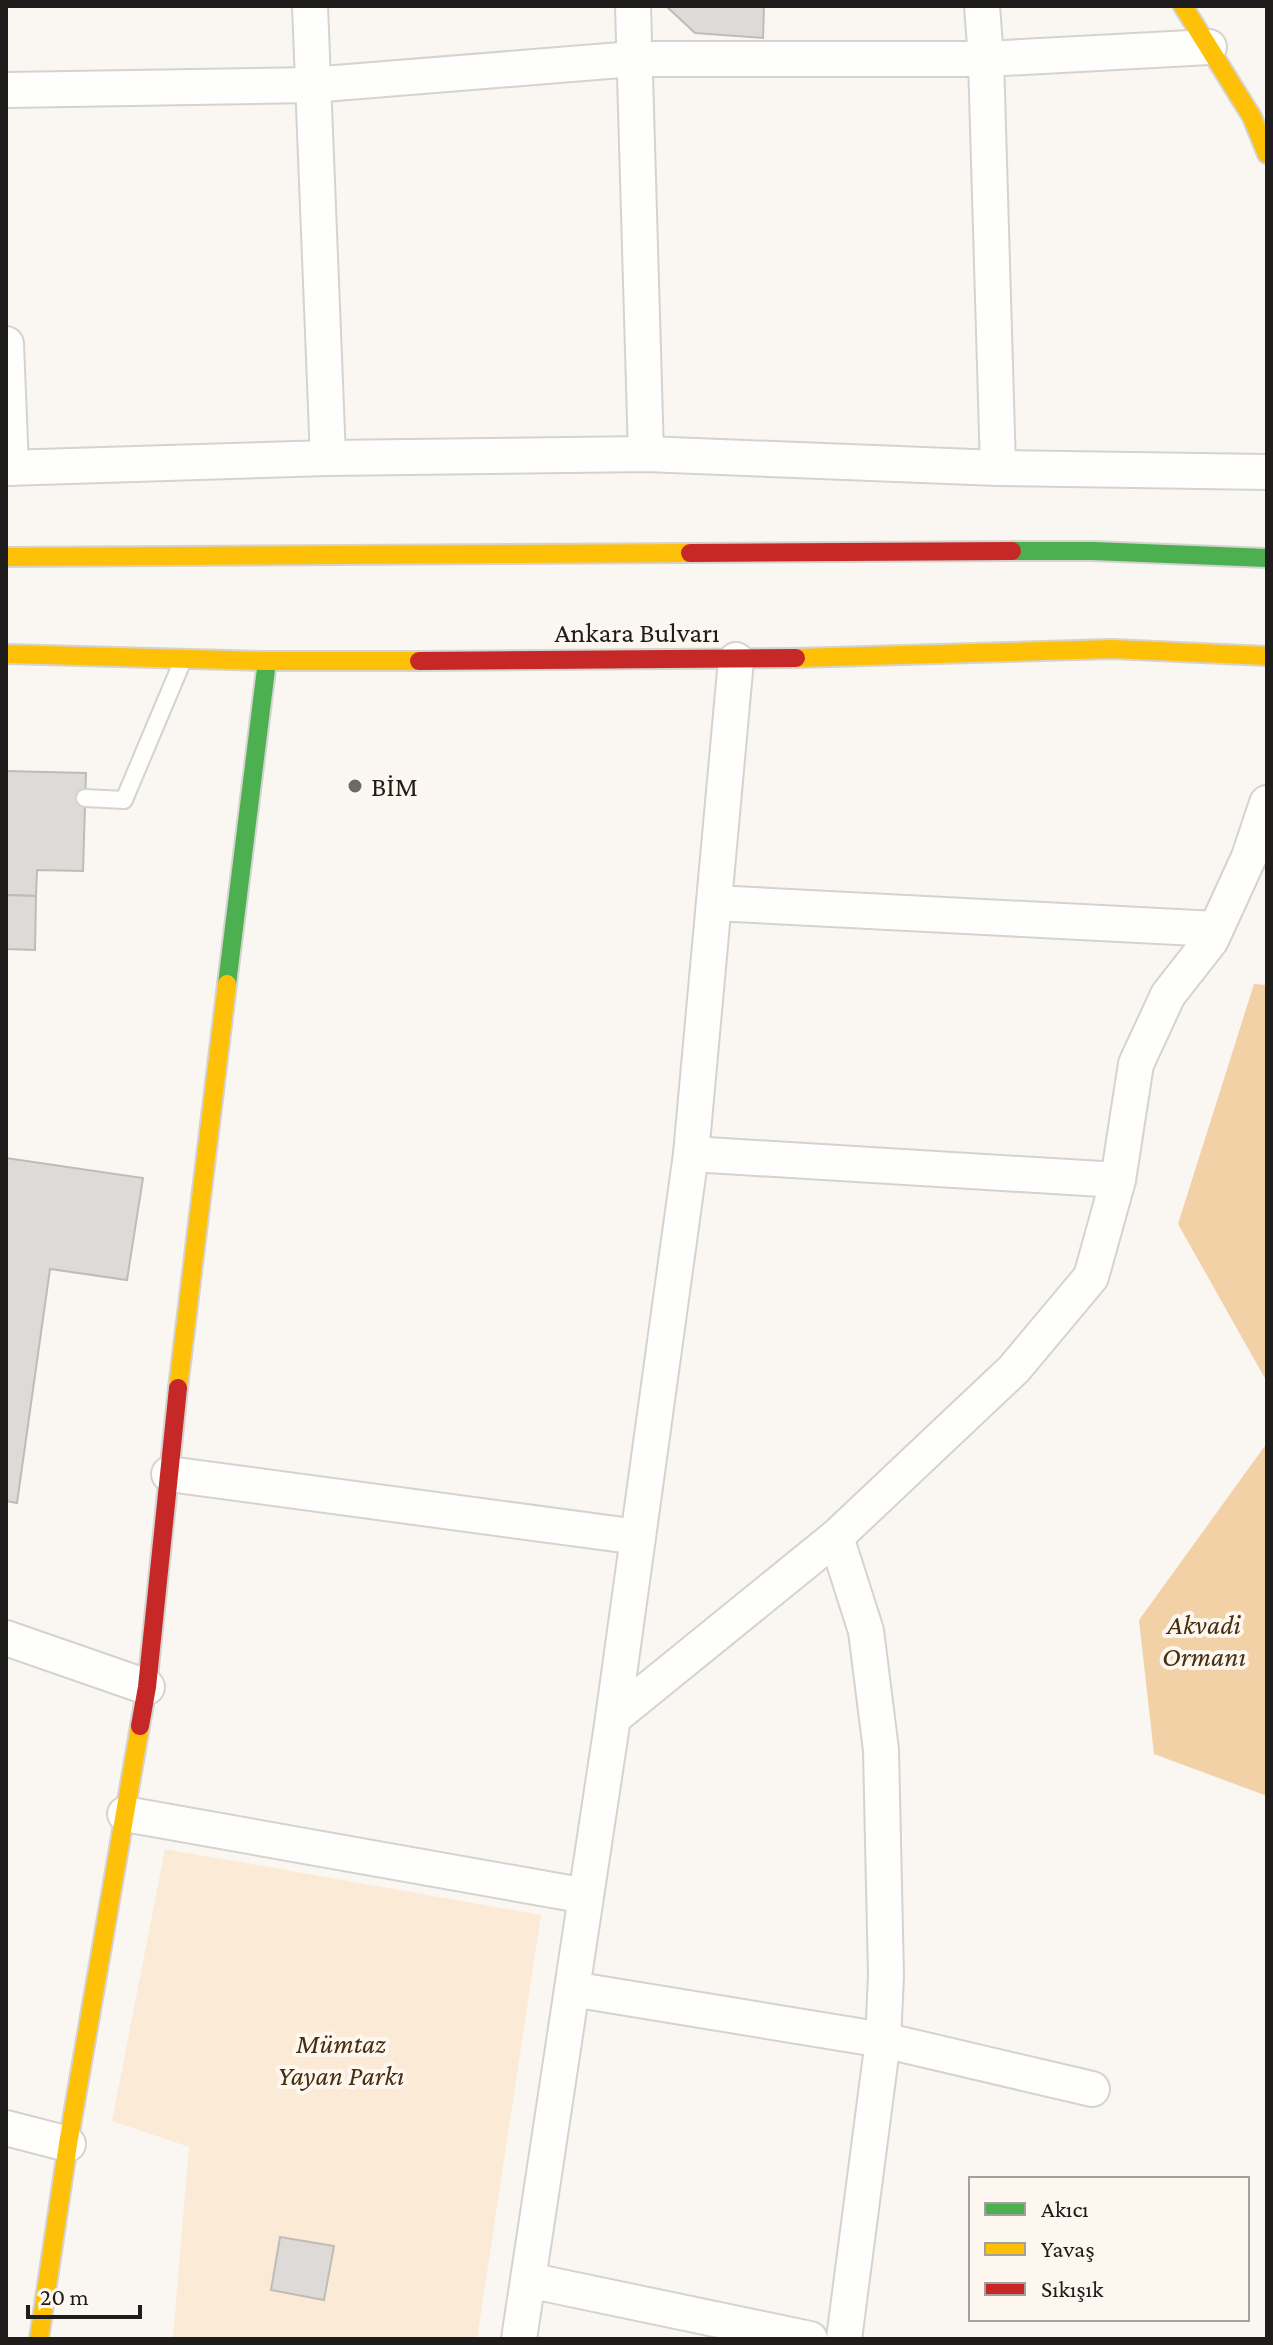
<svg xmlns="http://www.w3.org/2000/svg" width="1273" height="2345" font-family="'Crimson Pro',serif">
  <rect width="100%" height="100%" fill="#faf7f3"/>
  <path fill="#fbead5" d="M165,1849L541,1915L477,2339H173L189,2147L112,2121Z"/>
  <g fill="#f2d1a6">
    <path d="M1254,984L1267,985V1382L1178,1224Z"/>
    <path d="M1267,1443V1796L1154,1754L1139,1620Z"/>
  </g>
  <g fill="#dddad8" stroke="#bebcb9" stroke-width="2">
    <path d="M666,6H764L763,38L695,33Z"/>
    <path d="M6,771L86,773L83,871L37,870L36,896L6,895Z"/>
    <path d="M6,895L36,896L35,950L6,949Z"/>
    <path d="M6,1158L143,1178L127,1280L50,1269L17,1503L6,1501Z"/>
    <path d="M280,2237L334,2246L324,2300L271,2290Z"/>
  </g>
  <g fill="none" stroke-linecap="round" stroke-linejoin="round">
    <defs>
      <path id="lane" d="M85,798L124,800L183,660"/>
      <g id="street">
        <path d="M310,6L328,458"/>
        <path d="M633,6L646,454"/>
        <path d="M982,6L986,59L998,468"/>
        <path d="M6,90L311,85L633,59H986L1209,47"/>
        <path d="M6,344L11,468"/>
        <path d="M6,468L328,458L646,454L998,468L1267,472"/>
        <path d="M714,903L1216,929"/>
        <path d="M691,1154L1118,1180"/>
        <path d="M169,1474L638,1537"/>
        <path d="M836,1537L866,1631L881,1750L886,1976L883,2040L844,2339"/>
        <path d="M6,1638L147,1687"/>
        <path d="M613,1718L836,1537L1014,1369L1091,1277L1118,1180L1136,1064L1168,995L1211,940L1249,857L1267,803"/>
        <path d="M125,1814L586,1896"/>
        <path d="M572,1989L883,2040L1092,2089"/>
        <path d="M6,2128L68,2144"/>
        <path d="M528,2280L810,2339"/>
        <path d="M519,2339L613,1718L691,1154L736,660"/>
      </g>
      <g id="fast">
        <path d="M1012,551H1093L1267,558"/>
        <path d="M227,984L267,661"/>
      </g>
      <g id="slow">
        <path d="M1183,6L1252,117L1267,154"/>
        <path d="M6,557L690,553"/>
        <path d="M6,654L267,661H419"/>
        <path d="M796,658L1112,649L1267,656"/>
        <path d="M178,1388L227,984"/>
        <path d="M39,2339L68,2144L140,1726"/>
      </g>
      <g id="jam">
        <path d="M690,553L1012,551"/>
        <path d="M419,661L796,658"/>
        <path d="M140,1726L147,1687L178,1388"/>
      </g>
    </defs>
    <use href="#lane" stroke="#d5d3cf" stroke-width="20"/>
    <use href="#street" stroke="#d5d3cf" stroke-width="38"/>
    <use href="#fast" stroke="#d5d3cf" stroke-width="22"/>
    <use href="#slow" stroke="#d5d3cf" stroke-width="22"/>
    <use href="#jam" stroke="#d5d3cf" stroke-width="22"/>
    <use href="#lane" stroke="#fefefd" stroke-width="16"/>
    <use href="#street" stroke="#fefefd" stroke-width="34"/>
    <use href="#fast" stroke="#4caf50" stroke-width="18"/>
    <use href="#slow" stroke="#ffc107" stroke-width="18"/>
    <use href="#jam" stroke="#c62828" stroke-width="18"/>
  </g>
  <circle fill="#6c6967" stroke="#fdf7f0" stroke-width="3" cx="355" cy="786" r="8"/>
  <g text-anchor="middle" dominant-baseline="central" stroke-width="8" stroke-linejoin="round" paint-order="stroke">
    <g font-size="28" fill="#1f1d1b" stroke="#fdf7f0">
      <text x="637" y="632">Ankara Bulvarı</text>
    </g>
    <g font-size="28" fill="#1f1d1b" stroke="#fdf7f0" text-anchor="start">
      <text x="371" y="786">BİM</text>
    </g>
    <g font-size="28" font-style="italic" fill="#462f0e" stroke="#fdf7f0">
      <text x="1204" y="1624">Akvadi<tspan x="1204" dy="32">Ormanı</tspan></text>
      <text x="341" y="2043">Mümtaz<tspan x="341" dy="32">Yayan Parkı</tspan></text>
    </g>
  </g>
  <rect width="1273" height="2345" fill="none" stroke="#1f1d1b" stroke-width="16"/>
  <rect x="969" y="2177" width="280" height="144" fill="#fdf7f0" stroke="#a4a09b" stroke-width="2"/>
  <rect x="985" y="2203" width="40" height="12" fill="#4caf50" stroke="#a4a09b" stroke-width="2"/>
  <text x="1041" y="2217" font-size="24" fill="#1f1d1b">Akıcı</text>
  <rect x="985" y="2243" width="40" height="12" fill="#ffc107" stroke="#a4a09b" stroke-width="2"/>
  <text x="1041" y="2257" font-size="24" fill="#1f1d1b">Yavaş</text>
  <rect x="985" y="2283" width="40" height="12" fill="#c62828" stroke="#a4a09b" stroke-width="2"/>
  <text x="1041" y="2297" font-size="24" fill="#1f1d1b">Sıkışık</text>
  <path d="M28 2305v12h112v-12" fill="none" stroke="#1f1d1b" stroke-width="4"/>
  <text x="40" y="2305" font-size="24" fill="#1f1d1b" stroke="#fdf7f0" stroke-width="6" paint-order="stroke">20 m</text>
</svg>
